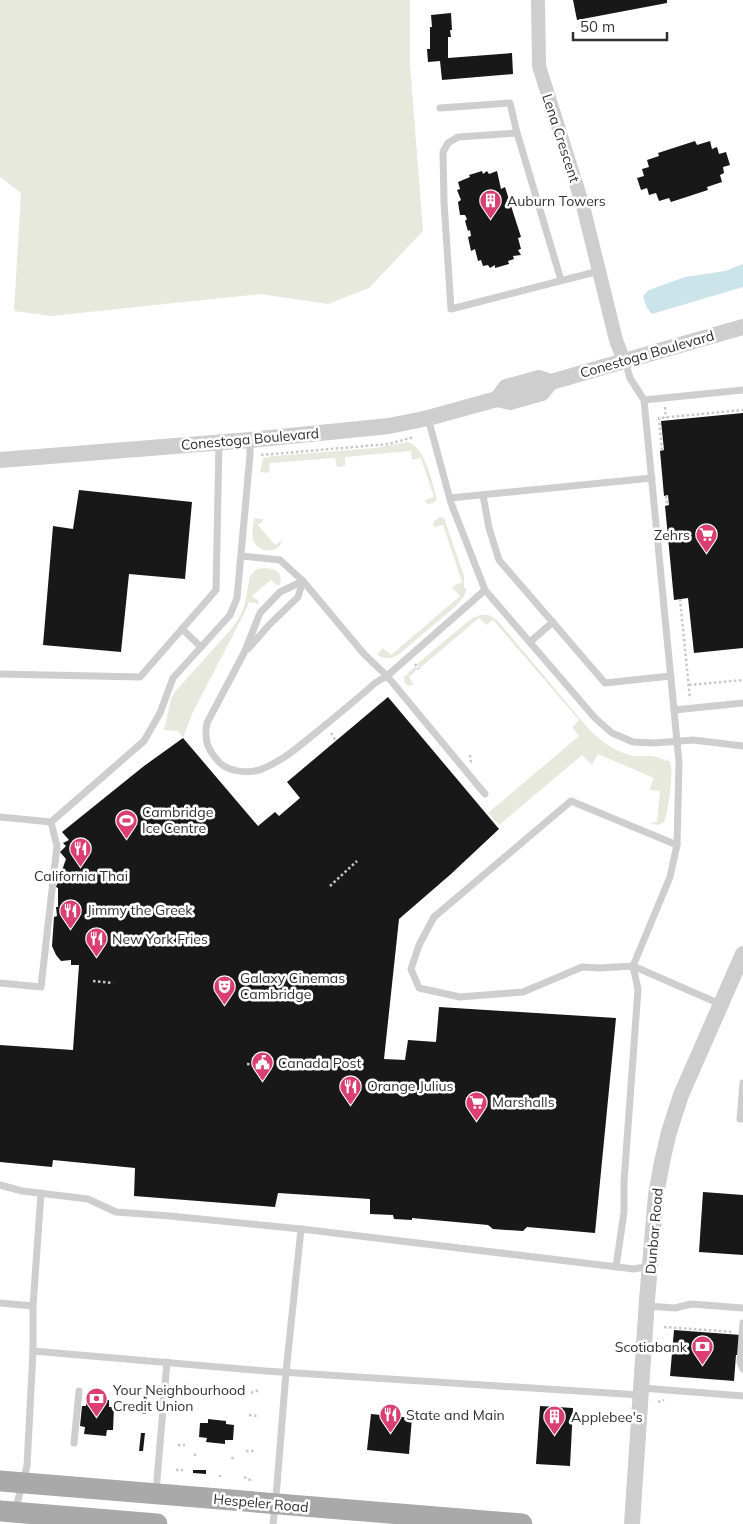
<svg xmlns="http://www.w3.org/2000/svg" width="743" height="1524" font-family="Mulish,sans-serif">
  <rect width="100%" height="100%" fill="#fff"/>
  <g fill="#e7e9dd">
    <path d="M0,0H410V64L423,231L369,288L328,304L260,294L51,316L14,311L21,193L0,177Z"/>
    <path d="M407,442C425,445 432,483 437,499L433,503L428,504L425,501V500L434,497L421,458L412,460L411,451L345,457V466L337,467L335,458L270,463L269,473L260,472L263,458L273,456L375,448Z"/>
    <path d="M440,517L444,518L464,576V588L467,589L464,596L457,605L398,655C391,659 383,660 377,654L383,648L391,655L460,596L452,587L462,582L443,525L434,527L433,524L434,521Z"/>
    <path d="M254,518L262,519L263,521L258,525L275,545L282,540C279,554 260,553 254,542C251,535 253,525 254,518Z"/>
    <path d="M264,568C276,568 283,573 280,585H277L271,580L252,596L259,601L258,604L249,602L246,610L193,712L183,738L178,731L164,730L171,699L174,693L233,627L241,614L245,603L250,576L257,569Z"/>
    <path d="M481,615H489L497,620L588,728C599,740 614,751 630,755C642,758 655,753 665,761L667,759C669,761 670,762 671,766C673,775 668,814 664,822L658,825L649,823L657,822L660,791L649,790L654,778L598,754L592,765L582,755L499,825L488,813L579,736L572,727L579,720L493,620L486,625L479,618L420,668L417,664L472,618Z"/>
    <path d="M416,666L418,669L409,677L414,685L408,686L404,682V676H406L409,672Z"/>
  </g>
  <path fill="#cae4e9" d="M743,264V287L652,314L647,308L643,296L649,290L685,277L725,271Z"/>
  <g fill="#181818">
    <path d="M573,0H667V3L577,20Z"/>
    <path d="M451,13L452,30H450L451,37H448V58L512,53L513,74L442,80L440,61L428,62L427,49H430V27H432L431,15Z"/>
    <path d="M695,141L697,145L710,141L712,149L717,147L719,154L726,152L730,165L723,167L724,173L720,175L722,182L707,187L708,190L671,202L669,198L659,201L656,193L649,195L647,188L641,190L637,178L644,176L642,169L649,167L647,160L659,156L658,153Z"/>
    <path d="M482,171L483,174L487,171L489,174L497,171L501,189L505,187L521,237L518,238L521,249L518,250L521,255L513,256L514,259L508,261L509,264L495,268V265L490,268L488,265L483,266L481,260L478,261L475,249L471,251L468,237L471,236L470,230L468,231L465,221L467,219L465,215H460L458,202L461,200L457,190L460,189L458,182L470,177L469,175Z"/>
    <path d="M743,413V648L694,653L688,598L674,600L665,506L669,505L668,495L664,496L660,451L664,450L661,421Z"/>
    <path d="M79,490L192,502L185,579L129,574L121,652L43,645L53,526L73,529Z"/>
    <path d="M388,697L499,829L451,874L399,919L384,1059L405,1060L408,1040L436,1042L439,1007L616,1018L595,1233L527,1227L523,1231L493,1229L488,1225L412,1218V1220L394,1219L393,1215L370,1214V1199L278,1193L275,1207L134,1196L135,1168L53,1160L52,1167L0,1162V1045L73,1050L79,965H71V960L61,961L56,955L52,946L54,917L57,916L56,907H58V888L56,887L66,859L60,852L66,846L63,843L69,840L62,832L144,766L183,738L258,826L275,812L279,816L300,798L287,782Z"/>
    <path d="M703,1192L743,1195V1255L699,1252Z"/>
    <path d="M674,1330L741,1335L739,1355H736L734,1381L670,1376Z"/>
    <path d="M227,1388L240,1389V1393H226Z"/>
    <path d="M94,1395L103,1396L102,1400H109V1407H114L113,1430H107L106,1436L84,1434L85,1427L80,1426L82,1406H86L87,1399H93Z"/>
    <path d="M144,1395H147L146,1414H142Z"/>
    <path d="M540,1406L573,1408L570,1466L536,1464Z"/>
    <path d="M371,1414L412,1418L409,1454L367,1450Z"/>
    <path d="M208,1419L226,1421V1424L234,1425L233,1440H225V1444L206,1442L207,1438L199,1437L200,1423H208Z"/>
    <path d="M141,1433H145L143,1451H139Z"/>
    <path d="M193,1470H206V1474L193,1473Z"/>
  </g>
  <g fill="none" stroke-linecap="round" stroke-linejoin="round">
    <g stroke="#c8c8c8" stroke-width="2.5" stroke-dasharray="2.5 2.5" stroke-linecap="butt">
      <path d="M665,407L666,418"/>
      <path d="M662,450L659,418L743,410"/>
      <path d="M261,455L389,444L414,437"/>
      <path d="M666,496L667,505"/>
      <path d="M680,599L690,699"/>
      <path d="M415,664L419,669"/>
      <path d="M689,685L743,680"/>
      <path d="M331,733L336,741"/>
      <path d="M470,755L471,763"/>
      <path d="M330,886L357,861"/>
      <path d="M93,981L113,983"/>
      <path d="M247,1064L267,1066"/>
      <path d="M664,1327L734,1332"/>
      <path d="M185,1383L189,1386"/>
      <path d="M251,1393L259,1390"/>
      <path d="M658,1402L664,1400"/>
      <path d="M181,1410L188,1411"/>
      <path d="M249,1415L257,1416"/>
      <path d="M178,1445H185"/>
      <path d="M246,1451H254"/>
      <path d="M195,1456V1453"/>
      <path d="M232,1459L233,1457"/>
      <path d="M176,1470H183"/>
      <path d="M220,1477V1475"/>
      <path d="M244,1477L252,1481"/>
    </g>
    <g stroke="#cecece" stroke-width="7">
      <path d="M440,108L510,103L517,133L458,137L448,143L443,152L444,202L451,309L599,271"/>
      <path d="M517,133L561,280"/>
      <path d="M644,400L743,390"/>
      <path d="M428,418L451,503L485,590L595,718L612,733L633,742L655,743L693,740L743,746"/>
      <path d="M483,495L489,528L499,560L605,683L671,676"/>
      <path d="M450,498L652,478"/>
      <path d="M242,556L280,560L303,581L364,654L387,676L485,794"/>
      <path d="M303,581L280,592L260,613L244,653L207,723C204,740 207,749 219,762C228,772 249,774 262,769C282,761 297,748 313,735C334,718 355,701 375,683L387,676L485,590"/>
      <path d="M182,629L201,647"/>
      <path d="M530,642L553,622"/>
      <path d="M248,649L269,625L298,597L303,581"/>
      <path d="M0,674L140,677L216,590L219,443"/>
      <path d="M674,710L743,703"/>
      <path d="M0,817L51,822L144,741L160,713L173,678L230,615L237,598L250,455V441"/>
      <path d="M677,845L571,801L434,917L419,945L411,969L419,988L460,997L523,992L582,967L599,968L633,966L720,1004"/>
      <path d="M0,983L41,987L57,846L51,822"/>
      <path d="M743,1083L740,1119H743"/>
      <path d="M0,1185L22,1191L88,1199L116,1212L170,1216L301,1229L634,1269L650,1266"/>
      <path d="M616,1267L624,1212V1182L638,989L633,966L670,877L677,845L679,762L644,400L630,378L625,361"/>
      <path d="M0,1303L33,1306"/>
      <path d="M647,1306L675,1308L691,1304L743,1308"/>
      <path d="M743,1323L740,1362L743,1369"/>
      <path d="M33,1351L265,1371L640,1395"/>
      <path d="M642,1388L743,1396"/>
      <path d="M74,1443L79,1391"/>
      <path d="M156,1491L167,1362"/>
      <path d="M15,1511L27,1466L33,1351V1306L41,1193"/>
      <path d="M273,1524L277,1485L286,1372L301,1229"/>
    </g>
    <path stroke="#cecece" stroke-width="14" d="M538,0L539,66L583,206L616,340L624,361"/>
    <g stroke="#cecece" stroke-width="16">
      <path d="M497,399L506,387L539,378L551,382L743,327"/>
      <path d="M0,460L250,440L389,426L428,418L497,399L510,402L542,393L551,382"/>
      <path d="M632,1524L647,1300L656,1195L662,1162L669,1132L681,1095L743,954"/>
    </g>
    <g stroke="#a9a9a9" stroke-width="21">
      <path d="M0,1481L522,1524"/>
      <path d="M0,1511L157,1524"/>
    </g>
  </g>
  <defs>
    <symbol id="building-pin" viewBox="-11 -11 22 30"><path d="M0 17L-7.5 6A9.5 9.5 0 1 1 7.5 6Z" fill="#db3f71" stroke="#fff"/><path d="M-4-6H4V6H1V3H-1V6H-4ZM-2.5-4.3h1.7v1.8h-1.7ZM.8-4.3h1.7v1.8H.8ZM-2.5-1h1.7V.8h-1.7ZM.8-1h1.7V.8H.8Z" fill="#fff"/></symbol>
    <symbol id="supermarket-pin" viewBox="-11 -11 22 30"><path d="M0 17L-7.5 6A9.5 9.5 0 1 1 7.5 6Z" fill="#db3f71" stroke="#fff"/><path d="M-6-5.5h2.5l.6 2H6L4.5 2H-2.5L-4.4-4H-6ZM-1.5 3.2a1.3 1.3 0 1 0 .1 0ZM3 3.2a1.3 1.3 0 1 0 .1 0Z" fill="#fff"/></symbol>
    <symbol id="stadium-pin" viewBox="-11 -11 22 30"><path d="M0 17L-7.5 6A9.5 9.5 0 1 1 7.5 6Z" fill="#db3f71" stroke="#fff"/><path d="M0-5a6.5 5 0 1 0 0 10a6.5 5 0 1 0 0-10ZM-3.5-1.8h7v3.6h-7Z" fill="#fff"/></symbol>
    <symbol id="restaurant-pin" viewBox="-11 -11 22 30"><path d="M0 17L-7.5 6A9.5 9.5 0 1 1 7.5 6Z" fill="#db3f71" stroke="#fff"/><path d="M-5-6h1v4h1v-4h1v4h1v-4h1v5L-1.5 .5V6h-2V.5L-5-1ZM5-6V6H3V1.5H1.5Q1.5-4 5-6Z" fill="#fff"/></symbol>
    <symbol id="theatre-pin" viewBox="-11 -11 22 30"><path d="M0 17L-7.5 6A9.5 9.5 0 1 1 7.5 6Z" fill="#db3f71" stroke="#fff"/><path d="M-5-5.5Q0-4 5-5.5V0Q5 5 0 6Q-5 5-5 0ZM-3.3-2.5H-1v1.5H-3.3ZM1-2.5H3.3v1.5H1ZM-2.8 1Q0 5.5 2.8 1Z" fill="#fff"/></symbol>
    <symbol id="civic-pin" viewBox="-11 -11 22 30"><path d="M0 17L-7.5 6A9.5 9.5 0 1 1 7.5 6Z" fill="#db3f71" stroke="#fff"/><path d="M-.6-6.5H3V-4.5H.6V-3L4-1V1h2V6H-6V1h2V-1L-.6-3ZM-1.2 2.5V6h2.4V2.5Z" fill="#fff"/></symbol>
    <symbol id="bank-pin" viewBox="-11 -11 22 30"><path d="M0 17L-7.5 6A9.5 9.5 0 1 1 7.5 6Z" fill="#db3f71" stroke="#fff"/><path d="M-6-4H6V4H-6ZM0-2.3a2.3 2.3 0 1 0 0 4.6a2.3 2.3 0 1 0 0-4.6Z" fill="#fff"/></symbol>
  </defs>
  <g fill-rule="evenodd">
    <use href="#building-pin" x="478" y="188" width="25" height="34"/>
    <use href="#supermarket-pin" x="694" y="522" width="25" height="34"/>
    <use href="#stadium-pin" x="114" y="808" width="25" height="34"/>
    <use href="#restaurant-pin" x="68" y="836" width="25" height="34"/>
    <use href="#restaurant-pin" x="58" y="898" width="25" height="34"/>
    <use href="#restaurant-pin" x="84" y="926" width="25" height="34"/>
    <use href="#theatre-pin" x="212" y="974" width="25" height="34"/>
    <use href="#civic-pin" x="250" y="1050" width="25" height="34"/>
    <use href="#restaurant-pin" x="338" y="1074" width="25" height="34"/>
    <use href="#supermarket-pin" x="464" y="1090" width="25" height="34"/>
    <use href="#bank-pin" x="690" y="1334" width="25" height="34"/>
    <use href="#bank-pin" x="84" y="1386" width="25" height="34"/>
    <use href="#restaurant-pin" x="378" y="1402" width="25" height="34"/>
    <use href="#building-pin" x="542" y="1404" width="25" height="34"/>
  </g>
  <g text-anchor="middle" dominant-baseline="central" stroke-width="5" stroke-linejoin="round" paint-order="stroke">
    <g font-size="14" fill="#313131" stroke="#fff">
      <text transform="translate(561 138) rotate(72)">Lena Crescent</text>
      <text transform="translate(647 354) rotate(-16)">Conestoga Boulevard</text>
      <text transform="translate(250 439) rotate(-5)">Conestoga Boulevard</text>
      <text transform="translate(654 1231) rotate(-85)">Dunbar Road</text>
      <text transform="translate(261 1503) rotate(5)">Hespeler Road</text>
    </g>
    <g font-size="14" fill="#313131" stroke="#fff" text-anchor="start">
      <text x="507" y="201">Auburn Towers</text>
      <text x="690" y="535" text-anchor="end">Zehrs</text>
      <text x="142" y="812">Cambridge<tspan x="142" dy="16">Ice Centre</tspan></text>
      <text x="81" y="876" text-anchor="middle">California Thai</text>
      <text x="87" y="910">Jimmy the Greek</text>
      <text x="112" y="939">New York Fries</text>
      <text x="240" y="978">Galaxy Cinemas<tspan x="240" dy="16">Cambridge</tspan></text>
      <text x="278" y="1063">Canada Post</text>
      <text x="367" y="1086">Orange Julius</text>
      <text x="492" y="1102">Marshalls</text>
      <text x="687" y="1347" text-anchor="end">Scotiabank</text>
      <text x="113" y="1390">Your Neighbourhood<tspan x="113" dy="16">Credit Union</tspan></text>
      <text x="406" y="1415">State and Main</text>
      <text x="571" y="1417">Applebee's</text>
    </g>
  </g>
  <path d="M573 32v8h94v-8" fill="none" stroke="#313131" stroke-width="2.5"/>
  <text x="580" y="32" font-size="15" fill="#313131" stroke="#ffffff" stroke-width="4" paint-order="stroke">50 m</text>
</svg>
